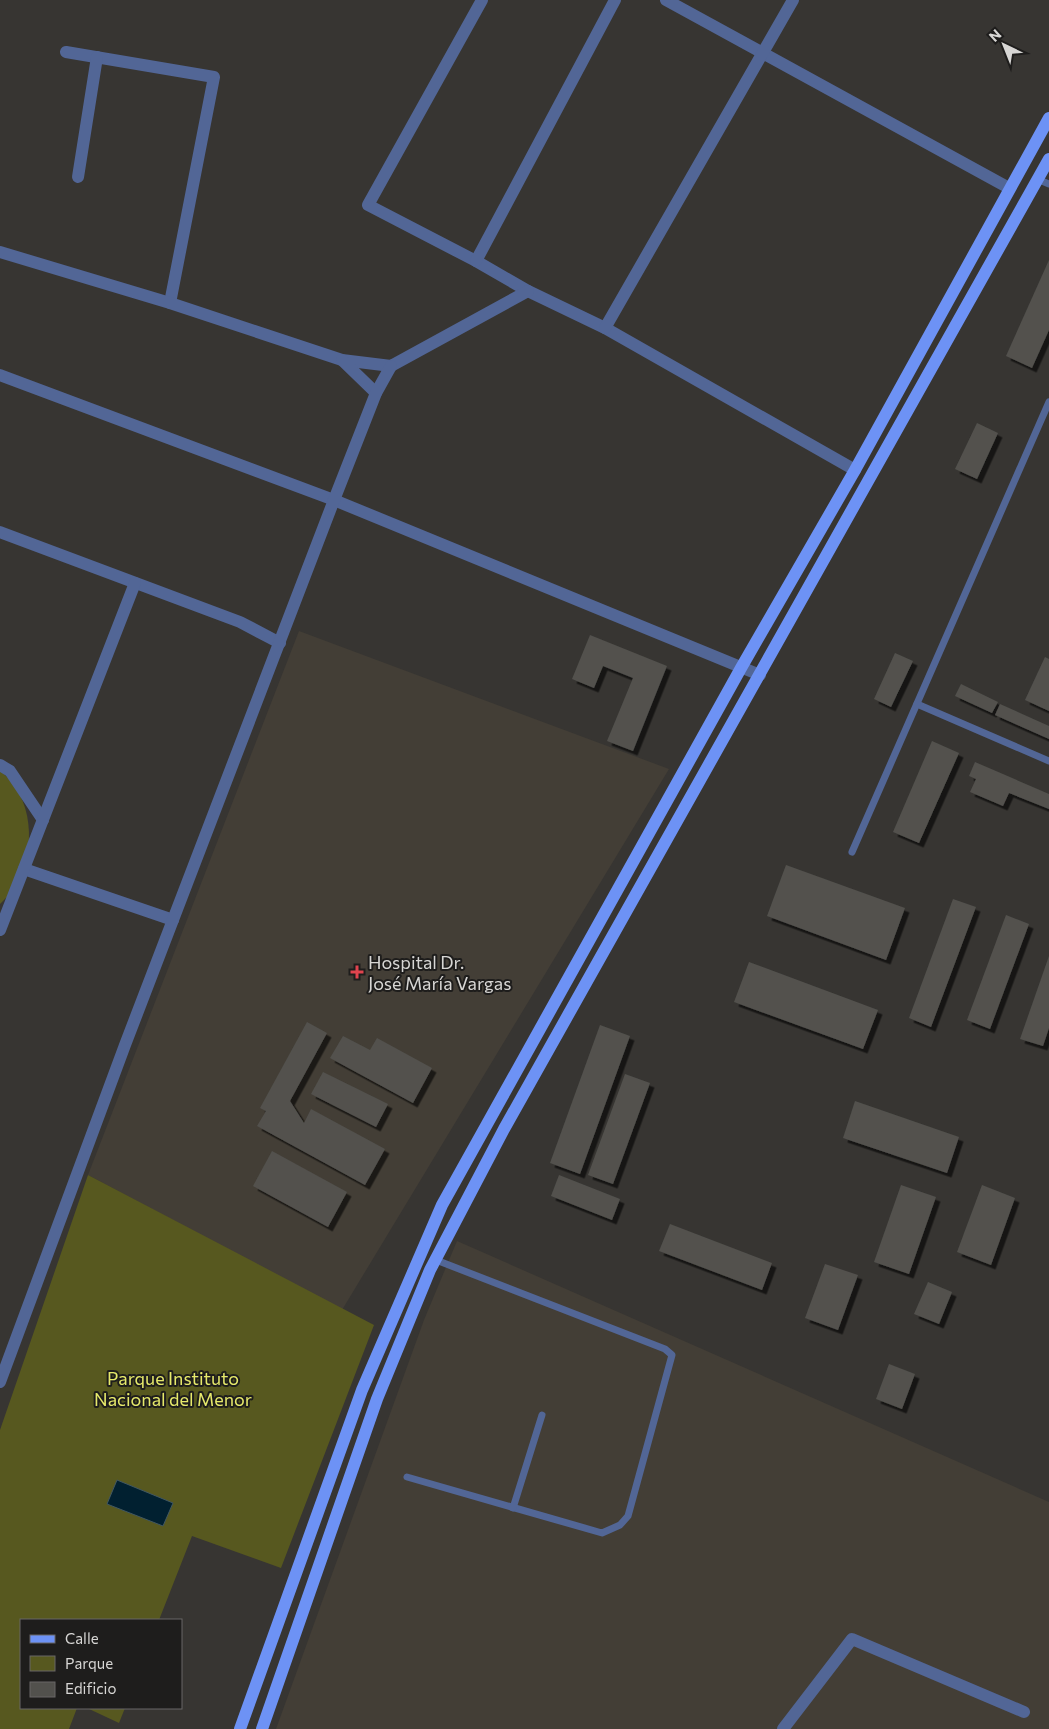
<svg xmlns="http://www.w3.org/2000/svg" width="1049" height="1729" font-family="Commissioner,sans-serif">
  <defs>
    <filter id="shadow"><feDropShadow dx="4.5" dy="4.5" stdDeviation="0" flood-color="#0009"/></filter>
  </defs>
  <rect width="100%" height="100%" fill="#373532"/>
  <g fill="#433e36">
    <path d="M299,631L669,769L342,1310L88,1175Z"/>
    <path d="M457,1241L1049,1502V1729H276L424,1320Z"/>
  </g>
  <g fill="#57581f">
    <path d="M0,771C34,796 36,850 17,884C13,891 6,898 0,904Z"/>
    <path d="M88,1175L374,1325L281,1568L192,1536L159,1620H21V1708H77L69,1729H0V1430Z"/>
    <path d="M87,1708H125L119,1723Z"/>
  </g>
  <path fill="#012030" stroke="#415761" d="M117,1480L173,1503L163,1526L107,1504Z"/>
  <g fill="#52514d" filter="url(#shadow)">
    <path d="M1049,260V330L1032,368L1006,356Z"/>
    <path d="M977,423L998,433L977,479L955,469Z"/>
    <path d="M590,635L667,666L633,751L607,741L633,678L603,666L594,688L572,679Z"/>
    <path d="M895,653L913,661L891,707L874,699Z"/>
    <path d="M1045,657L1049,659V711L1025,700Z"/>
    <path d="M961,684L998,702L992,713L955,696Z"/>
    <path d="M1000,704L1049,726V739L995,715Z"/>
    <path d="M932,741L959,753L919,843L893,832Z"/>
    <path d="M975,762L1049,794V809L1009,793L1003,806L970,792L976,779L969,776Z"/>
    <path d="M786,865L905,908L886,960L767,916Z"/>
    <path d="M953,899L976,907L931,1027L909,1018Z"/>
    <path d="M1006,915L1029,924L990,1029L967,1020Z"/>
    <path d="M1049,956V1028L1043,1046L1020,1039Z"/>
    <path d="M749,962L878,1010L863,1049L734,1002Z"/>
    <path d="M307,1022L327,1033L290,1101L304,1123L311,1109L385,1149L365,1185L257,1126L266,1111L260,1108Z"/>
    <path d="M600,1025L630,1036L580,1174L550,1163Z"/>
    <path d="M343,1036L370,1050L377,1038L432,1068L413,1103L330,1058Z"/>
    <path d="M323,1072L388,1104L376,1127L311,1094Z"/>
    <path d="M625,1074L650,1083L613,1184L588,1175Z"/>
    <path d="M855,1101L959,1137L947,1173L843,1138Z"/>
    <path d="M272,1151L347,1192L328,1227L253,1186Z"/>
    <path d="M559,1175L620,1199L612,1220L551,1196Z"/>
    <path d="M901,1185L936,1197L909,1274L874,1262Z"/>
    <path d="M982,1185L1015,1198L991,1265L957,1252Z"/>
    <path d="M670,1224L772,1263L762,1290L659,1251Z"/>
    <path d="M825,1264L858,1275L838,1330L805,1318Z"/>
    <path d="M928,1282L952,1292L939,1324L914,1314Z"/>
    <path d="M889,1364L915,1374L902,1409L876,1399Z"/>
  </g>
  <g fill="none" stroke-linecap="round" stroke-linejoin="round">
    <g stroke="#526696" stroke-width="7">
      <path d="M1037,179L1049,184"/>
      <path d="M917,704L1049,761"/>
      <path d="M852,852L1049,402"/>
      <path d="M407,1477L602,1533L620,1525L628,1516L672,1355L665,1349L436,1260"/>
      <path d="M513,1508L542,1415"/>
    </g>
    <g stroke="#526696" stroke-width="12">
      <path d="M482,0L368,205L476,261L528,291L605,328L855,470"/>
      <path d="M666,0L1009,188"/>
      <path d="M66,52L214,77L170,303"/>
      <path d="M78,177L97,57"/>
      <path d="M0,252L170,303L342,360L391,366L528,291"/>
      <path d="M476,261L615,0"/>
      <path d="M605,328L793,0"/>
      <path d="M342,360L376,393"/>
      <path d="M0,375L334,500L760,675"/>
      <path d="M0,532L240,622L280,643"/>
      <path d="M0,765L10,771L43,820"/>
      <path d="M24,869L173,920"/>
      <path d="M0,930L135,583"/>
      <path d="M0,1382L125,1045L334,500L376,393L391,366"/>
      <path d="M783,1729L852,1639L1024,1712"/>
    </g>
    <g stroke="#6d92f5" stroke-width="12">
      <path d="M240,1729L362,1390L442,1205L741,668L855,470L1049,118"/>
      <path d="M262,1729L377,1399L430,1270L504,1129L1049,159"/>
    </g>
  </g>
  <path fill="#e0444e" stroke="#1e1d1c" stroke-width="2" d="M354.5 964.5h5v5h5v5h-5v5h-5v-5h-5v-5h5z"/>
  <g text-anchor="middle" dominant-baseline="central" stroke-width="4" stroke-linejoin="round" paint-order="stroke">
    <g font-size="18" fill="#d7d6d4" stroke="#1e1d1c" text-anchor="start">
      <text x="368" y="962">Hospital Dr.<tspan x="368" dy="21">José María Vargas</tspan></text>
    </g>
    <g font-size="18" fill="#e6e96b" stroke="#1e1d1c">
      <text x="173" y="1378">Parque Instituto<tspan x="173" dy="21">Nacional del Menor</tspan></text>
    </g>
  </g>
  <rect x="20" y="1619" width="162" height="90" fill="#1e1d1c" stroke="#686766"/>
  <rect x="30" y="1635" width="25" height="8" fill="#6d92f5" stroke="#686766"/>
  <text x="65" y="1644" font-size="15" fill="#d7d6d4">Calle</text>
  <rect x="30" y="1656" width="25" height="15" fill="#57581f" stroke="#686766"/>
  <text x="65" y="1669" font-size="15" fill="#d7d6d4">Parque</text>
  <rect x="30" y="1682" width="25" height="15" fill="#52514d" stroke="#686766"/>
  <text x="65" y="1694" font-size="15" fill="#d7d6d4">Edificio</text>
  <g transform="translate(1004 45) rotate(317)" stroke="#1e1d1c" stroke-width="4" paint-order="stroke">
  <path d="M0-4L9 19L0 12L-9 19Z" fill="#d7d6d4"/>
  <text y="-8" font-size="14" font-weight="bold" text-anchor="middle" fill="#d7d6d4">N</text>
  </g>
</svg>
